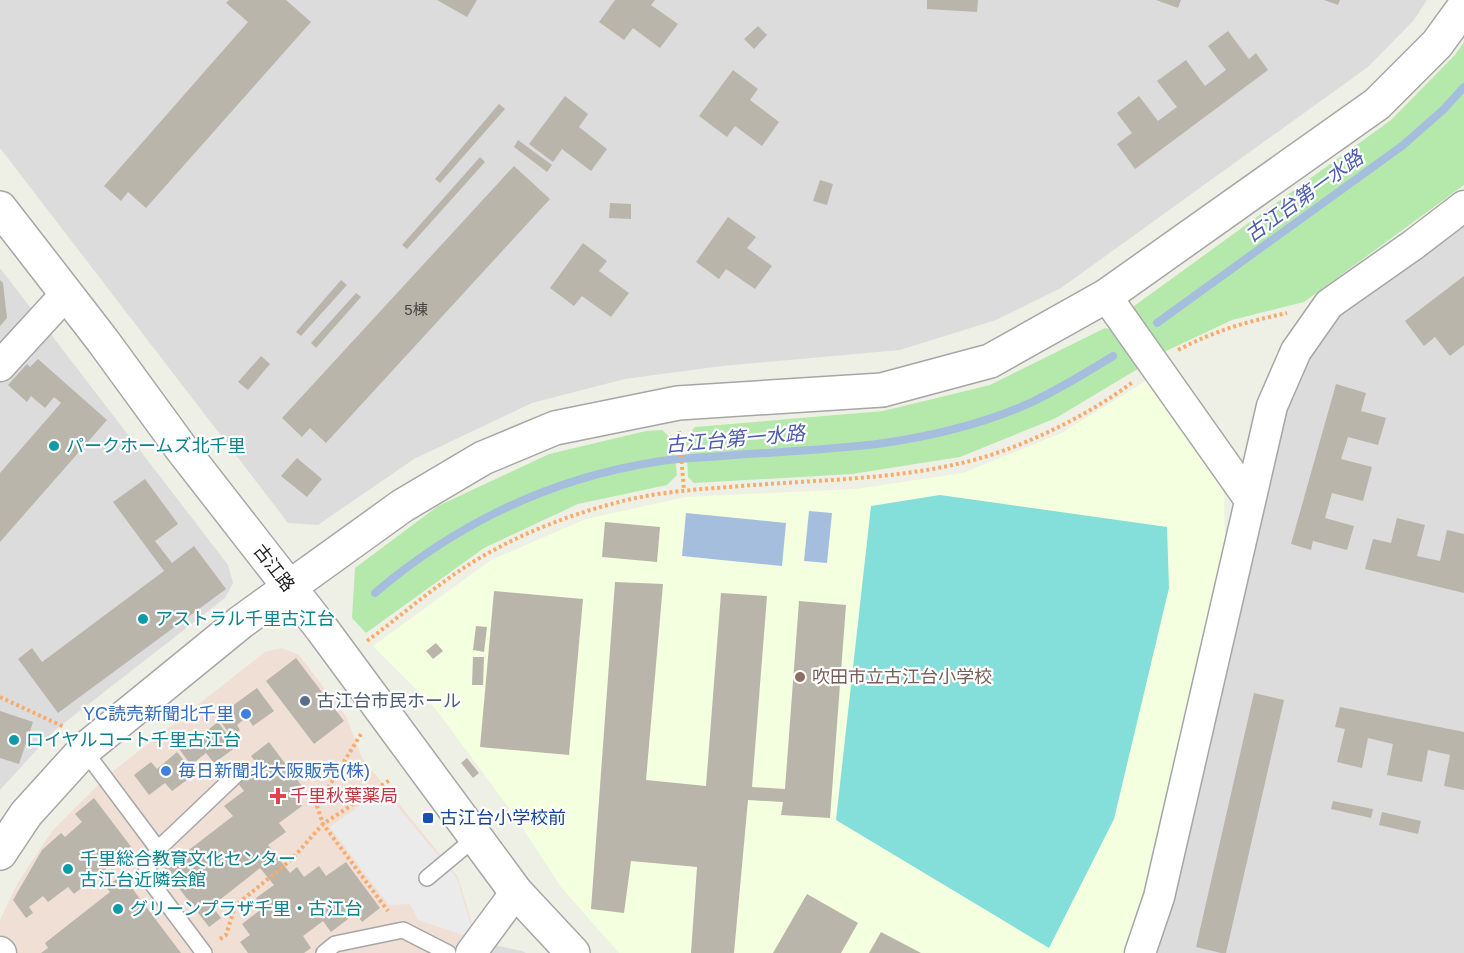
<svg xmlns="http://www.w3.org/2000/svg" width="1464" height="953" font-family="Arial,'Noto Sans JP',sans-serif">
  <rect width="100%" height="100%" fill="#eff0e5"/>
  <g fill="#dddcdc">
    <path d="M0,0H1427L1414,20L1368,67L1061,288L996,320L900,350L722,366L625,379L532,403L414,459L318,525L288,523L0,148Z"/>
    <path d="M1464,206V953H1140L1296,351Z"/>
    <path d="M0,268L228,565L233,583L225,598L54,731L0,790Z"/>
    <path d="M494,945L522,951L526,953H486Z"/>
  </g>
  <path fill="#f0dfd5" d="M282,648L299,655L346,716L362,758L458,877L474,930L457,953H17L0,934V920L17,884L52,831L107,776L265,652Z"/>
  <path fill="#f4ffdf" d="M1149,379L1224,492L1225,546L1147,893L1128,953H619L561,887L514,815L435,708L373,646L491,560L586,519L686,497L856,489L963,473L1062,433Z"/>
  <g fill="#b5e9ac">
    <path d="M1464,42V185L1304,302L1232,320L1162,353L1133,318L1134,306L1391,120L1454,56Z"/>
    <path d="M1105,328L1116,331L1141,367L1056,418L960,457L852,474L694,483L688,477L686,437L695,427L883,411L990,385Z"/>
    <path d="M662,430L673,440L677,475L667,485L578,504L484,548L366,633L352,618L355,568L438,506L549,454L646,431Z"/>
  </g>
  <path fill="#84deda" d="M940,495L1167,527L1169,588L1114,819L1049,948L836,820L871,506Z"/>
  <path fill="#ebebeb" d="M383,789L457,878L472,929L463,935L418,920L410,904L389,905L330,827Z"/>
  <g fill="#a6bedd">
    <path d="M809,511L832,513L827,563L804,561Z"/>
    <path d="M686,513L786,523L782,566L682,556Z"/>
  </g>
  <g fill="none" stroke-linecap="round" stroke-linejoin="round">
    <g stroke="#a6bedd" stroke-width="8">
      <path d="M1157,323L1402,146L1443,110L1464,87"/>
      <path d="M375,593C456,524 549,479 655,462C677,458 700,458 723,456C774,452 826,450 877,444C928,437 983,424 1030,403C1059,389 1086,373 1113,356"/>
    </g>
  </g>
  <g fill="#b9b5aa">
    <path d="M229,0H286L311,22L146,208L128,192L121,201L104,186L248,22L226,3Z"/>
    <path d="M437,0H477L467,17Z"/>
    <path d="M615,0H655L651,5L678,24L660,48L633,28L624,40L599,22Z"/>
    <path d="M927,0H978L977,12L927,9Z"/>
    <path d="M1156,0H1181L1178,8Z"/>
    <path d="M1324,0H1340L1338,5Z"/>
    <path d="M758,26L767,35L754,49L744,39Z"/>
    <path d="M1228,31L1249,59L1256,53L1268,70L1135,169L1117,144L1132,133L1117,113L1139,96L1158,121L1177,107L1157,81L1186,60L1205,86L1226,70L1208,46Z"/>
    <path d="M733,70L758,89L750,100L779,122L762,146L735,126L727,137L699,116Z"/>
    <path d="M565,96L588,114L579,127L607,149L591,171L562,149L553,162L529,144Z"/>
    <path d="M499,104L505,109L440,183L435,179Z"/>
    <path d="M518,140L552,165L547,172L514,147Z"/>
    <path d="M480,157L485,162L407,249L402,245Z"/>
    <path d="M514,166L550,199L326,443L310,428L302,437L282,418Z"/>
    <path d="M820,180L833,184L827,205L813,201Z"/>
    <path d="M610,203L631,204V219L609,218Z"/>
    <path d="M728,217L756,237L747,248L772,266L755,289L726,269L719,279L696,262Z"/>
    <path d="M583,243L607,261L599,271L629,293L611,317L582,296L574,306L550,288Z"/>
    <path d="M1464,276V345L1450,356L1435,337L1424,346L1405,321Z"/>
    <path d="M0,280L3,283L7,318L0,326Z"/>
    <path d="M341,280L347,285L301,336L296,332Z"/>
    <path d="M356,293L361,297L316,348L311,343Z"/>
    <path d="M261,356L270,364L248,390L238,382Z"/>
    <path d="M38,359L107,420L0,542V473L61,403L54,397L45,408L31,396L27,402L8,385L27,364L30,367Z"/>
    <path d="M1336,384L1366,393L1361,411L1386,418L1378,445L1348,437L1341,459L1372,467L1363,501L1332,493L1325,518L1354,526L1347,550L1313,541L1311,550L1291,544Z"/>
    <path d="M297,458L322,479L307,497L281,476Z"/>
    <path d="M145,479L178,524L155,541L172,563L194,546L226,589L58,713L18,659L32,648L42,662L164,571L113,502Z"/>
    <path d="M1397,518L1425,525L1417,556L1440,561L1447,530L1464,534V593L1365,569L1373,539L1391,543Z"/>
    <path d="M605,522L660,527L657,562L602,557Z"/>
    <path d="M615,582L663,584L646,780L706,786L721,593L767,596L752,787L785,789L799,601L846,605L830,818L781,815L783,802L748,800L734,953H691L697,867L631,861L624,913L591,909Z"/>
    <path d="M494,591L583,599L569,755L480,747Z"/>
    <path d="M476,626L487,627L484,652L473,650Z"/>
    <path d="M436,643L443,651L433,659L426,651Z"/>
    <path d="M473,657H484L483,685H472Z"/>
    <path d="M296,658L344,721L314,744L266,681Z"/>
    <path d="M257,688L274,711L253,726L247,717L237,725L240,730L232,737L217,717Z"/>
    <path d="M1254,693L1284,700L1226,953H1221L1196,947Z"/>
    <path d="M1340,707L1464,732V790L1444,786L1450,755L1428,750L1422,782L1387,775L1393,744L1368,738L1362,768L1337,762L1345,729L1335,727Z"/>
    <path d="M0,711L33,722L19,764L0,758Z"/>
    <path d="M218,722L236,747L214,763L206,753L191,765L177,746L192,735L196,739Z"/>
    <path d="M269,742L305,790L295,797L302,806L279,823L286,832L268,845L290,873L297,867L304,877L319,866L326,876L346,862L380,908L362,922L356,913L331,932L323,921L303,936L311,948L304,953H248L240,942L250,935L242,924L263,908L256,898L274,885L260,868L212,906L221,918L209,927L164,869L233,816L224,806L244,791L237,782L259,766L251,756Z"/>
    <path d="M177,752L195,774L172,791L165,783L149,795L134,775L151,762L157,769Z"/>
    <path d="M467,758L479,773L473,778L461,763Z"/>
    <path d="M94,798L132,848L74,894L68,887L48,902L43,896L29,907L33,913L26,918L13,900L42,850L61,833L65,837L82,822L75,814Z"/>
    <path d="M1333,801L1373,809L1371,818L1331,809Z"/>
    <path d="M1382,812L1421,821L1418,834L1379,825Z"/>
    <path d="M122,875L181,953H41L48,948L45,943L110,892L106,887Z"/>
    <path d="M807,894L858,923L841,953H773Z"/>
    <path d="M881,932L921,953H869Z"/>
  </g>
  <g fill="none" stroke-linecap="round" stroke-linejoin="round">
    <defs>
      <g id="service">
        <path d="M84,750L158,849L145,874L204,953"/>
        <path d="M158,849L238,773"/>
        <path d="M427,878L475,838"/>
        <path d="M324,953L335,944L403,930L448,953"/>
      </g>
      <g id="minor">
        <path d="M1106,296L1250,500"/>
        <path d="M0,366L67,293"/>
        <path d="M0,952L1,953"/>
        <path d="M471,953L516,892"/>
        <path d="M1140,953L1159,897L1272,406L1296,351L1329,304L1413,245L1464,206"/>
      </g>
      <g id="tertiary">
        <path d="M0,208L103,341L181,448L322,629L516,892L573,953"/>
        <path d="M0,853L26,814L84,750L241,622L402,506L483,458L555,428L678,403L882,390L990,361L1106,296L1377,104L1437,44L1464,7"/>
      </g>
    </defs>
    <use href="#service" stroke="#a6a6a6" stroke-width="18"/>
    <use href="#minor" stroke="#a6a6a6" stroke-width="33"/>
    <use href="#tertiary" stroke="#a6a6a6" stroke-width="36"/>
    <g stroke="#f8ab6d" stroke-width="4" stroke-dasharray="3 3" stroke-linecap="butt">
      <path d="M1178,350C1216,330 1246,322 1287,313"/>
      <path d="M679,431L684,490"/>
      <path d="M367,641C402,615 436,585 473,562C519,534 568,515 619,502C664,490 709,489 754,485C822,480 891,479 957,464C1015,452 1086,417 1133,382"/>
      <path d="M0,697L64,727"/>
      <path d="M361,734L317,806L323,824L388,911"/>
      <path d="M220,939L226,935L235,906L292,859L323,824L390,780"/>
    </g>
    <use href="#service" stroke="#fff" stroke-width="15"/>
    <use href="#minor" stroke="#fff" stroke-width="30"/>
    <use href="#tertiary" stroke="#fff" stroke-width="33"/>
  </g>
  <g fill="#0f9aa8" stroke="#fff" stroke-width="2">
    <circle cx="54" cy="446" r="6"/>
    <circle cx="143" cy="619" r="6"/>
    <circle cx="14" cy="740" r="6"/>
    <circle cx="68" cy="869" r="6"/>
    <circle cx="118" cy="909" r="6"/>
  </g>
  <circle fill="#8d6e63" stroke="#fff" stroke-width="2" cx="800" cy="677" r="6"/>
  <circle fill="#5c6f8a" stroke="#fff" stroke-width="2" cx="305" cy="701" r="6"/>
  <g fill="#3f7fe0" stroke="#fff" stroke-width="2">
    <circle cx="246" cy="714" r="6"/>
    <circle cx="166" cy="771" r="6"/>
  </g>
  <path fill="#e0444e" stroke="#fff" stroke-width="2" d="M275 787h6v6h6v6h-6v6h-6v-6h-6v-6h6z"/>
  <rect fill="#1a4fb4" stroke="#fff" stroke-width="2" x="422" y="812" width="12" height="12" rx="3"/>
  <g text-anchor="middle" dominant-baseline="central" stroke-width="4.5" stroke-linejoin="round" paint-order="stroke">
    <g font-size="15" fill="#464442">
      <text x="416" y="309">5棟</text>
    </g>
    <g font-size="18" fill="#0d838f" stroke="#fff" text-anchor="start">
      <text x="66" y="446">パークホームズ北千里</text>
      <text x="155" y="619">アストラル千里古江台</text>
      <text x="26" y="740">ロイヤルコート千里古江台</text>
      <text x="80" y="859">千里総合教育文化センター<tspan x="80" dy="21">古江台近隣会館</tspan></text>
      <text x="130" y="909">グリーンプラザ千里・古江台</text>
    </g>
    <g font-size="18" fill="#1f1f1f" stroke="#fff">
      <text transform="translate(274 568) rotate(52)">古江路</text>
    </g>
    <g font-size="18" fill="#785e54" stroke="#fff" text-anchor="start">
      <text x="812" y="677">吹田市立古江台小学校</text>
    </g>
    <g font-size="18" fill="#4e5e75" stroke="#fff" text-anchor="start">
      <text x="317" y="701">古江台市民ホール</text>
    </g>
    <g font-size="18" fill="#366cbe" stroke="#fff" text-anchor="end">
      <text x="234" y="714">YC読売新聞北千里</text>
      <text x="178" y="771" text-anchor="start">毎日新聞北大阪販売(株)</text>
    </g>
    <g font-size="18" fill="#be3a42" stroke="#fff" text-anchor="start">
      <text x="290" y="796">千里秋葉薬局</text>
    </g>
    <g font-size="18" fill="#164399" stroke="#fff" text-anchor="start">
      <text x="440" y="818">古江台小学校前</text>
    </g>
    <g font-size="20" font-style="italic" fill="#4c5cae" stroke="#fff">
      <text transform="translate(1304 196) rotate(-36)">古江台第一水路</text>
      <text transform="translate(735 439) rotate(-5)">古江台第一水路</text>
    </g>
  </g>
</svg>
